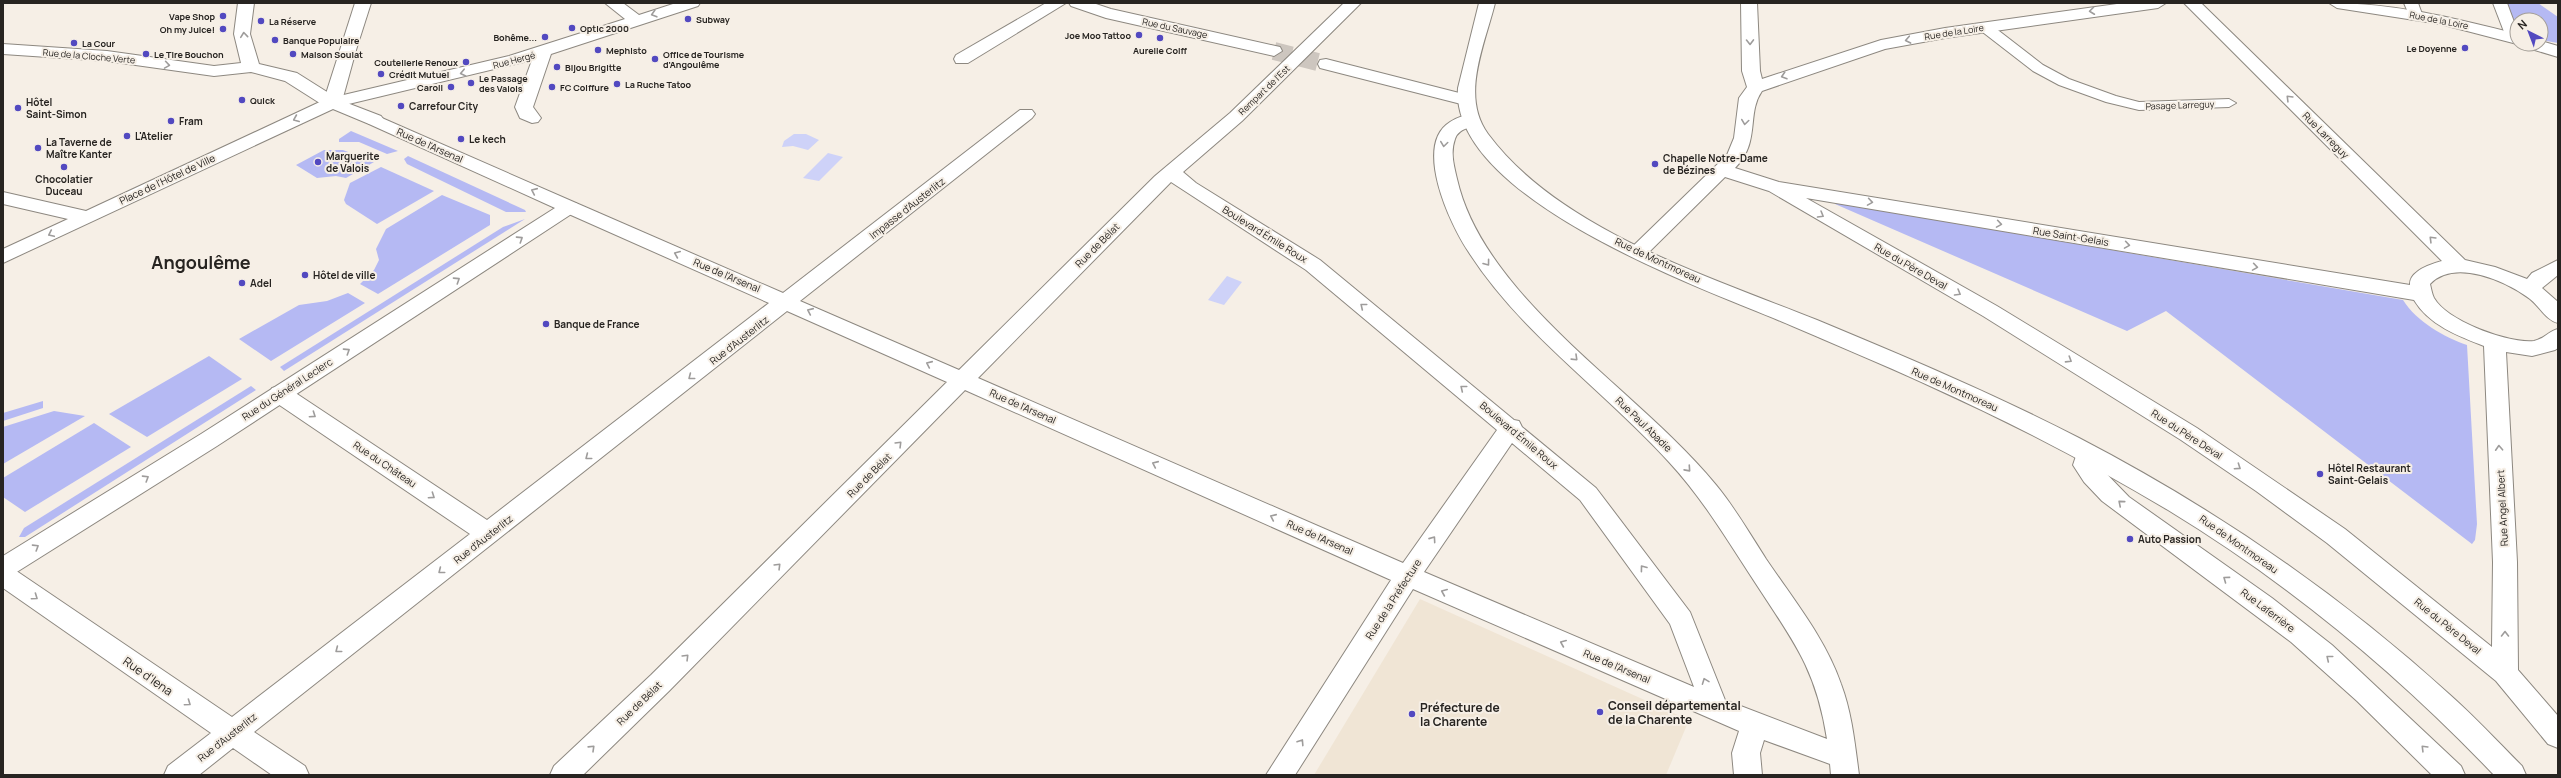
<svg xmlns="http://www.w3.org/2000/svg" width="2561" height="778" font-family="Manrope,sans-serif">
  <rect width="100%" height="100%" fill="#f6efe6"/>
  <path fill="#f0e5d5" d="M1420,599L1689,720L1666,775H1314Z"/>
  <g fill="#b5b9f3">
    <path d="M2507,3H2538L2558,17V43L2541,40V20H2517V23L2512,17Z"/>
    <path d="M351,131L398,151L387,154L359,142H339V139Z"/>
    <path d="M324,150H343L374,162L346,178L336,176L317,178L296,165Z"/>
    <path d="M408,156L525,210L526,212H506L407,164L404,159Z"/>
    <path d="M381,167L434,191L377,224L346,204L344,200L350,183Z"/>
    <path d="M442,195L490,215V225L378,294L360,284L374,270L379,260L376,249L386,229Z"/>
    <path d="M1838,203L2403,300C2417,322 2444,337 2467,345L2477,524L2475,540L2472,544L2166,311L2127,331L1835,204Z"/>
    <path d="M525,219L284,371L280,367L503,227Z"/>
    <path d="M348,293L365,303L271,361L239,339L299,305L327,301Z"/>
    <path d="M209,356L242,379L147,437L109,414Z"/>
    <path d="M251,386L256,390L25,537H19L24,528Z"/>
    <path d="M43,401V408L3,421V413Z"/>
    <path d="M54,411L85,416L3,464V427Z"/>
    <path d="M94,423L131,447L25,512L3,497V478Z"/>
  </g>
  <g fill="#ced2f8">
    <path d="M794,134H806L819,140L808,150L793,146L782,147L784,141Z"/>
    <path d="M828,153L843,157L819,181L803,178Z"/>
    <path d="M1227,276L1242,282L1224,305L1208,300Z"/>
  </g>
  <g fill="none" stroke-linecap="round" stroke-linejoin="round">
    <path stroke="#cdc6bf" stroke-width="18" stroke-dasharray="18 9" stroke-linecap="butt" d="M1274,51L1326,64"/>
    <defs>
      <g id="service">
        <path d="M2404,3H2418L2422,14L2420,17H2410Z"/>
        <path d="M2493,3H2507L2517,30V40H2508L2506,37Z"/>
        <path d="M1985,23L1990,24L2043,65L2069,79L2116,96L2139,102L2229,99L2236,103L2229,107L2139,110L2106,102L2059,85L2033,71L1980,30L1978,27Z"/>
      </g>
      <path id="pedestrian" d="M238,3H254L250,34L259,64L297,73L335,97L509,56L625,19L605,3H623L639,15L676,3H700L698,6L551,54L533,107L541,118L538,122L532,123L520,118L515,107L532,60L332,108L326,107L285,81L251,72L214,76L107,61L3,54V44L107,51L214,66L241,63L234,34Z"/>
      <g id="minor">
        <path d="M1046,3H1066L968,63H956L954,59L956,55Z"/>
        <path d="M1069,3H1093L1111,9L1280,47L1282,51L1274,56L1106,18L1071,6Z"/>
        <path d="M1344,3H1361L1242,121L1183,172L1196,183L1320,260L1514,420L1519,421L1522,427L1596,488L1690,612L1725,700L1827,739C1817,674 1797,646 1762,593C1732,548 1706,502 1669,462C1604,390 1521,334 1468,251C1450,224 1413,145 1450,122C1458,117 1468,114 1476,116L1479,120C1473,129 1459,127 1455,139C1450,153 1454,166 1457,179C1484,299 1640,391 1716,485C1735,508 1750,534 1766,559C1793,599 1825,638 1841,684C1852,713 1855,745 1859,775H1831L1830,764L1764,740L1760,753L1762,775H1734L1732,753L1739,731L1413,589L1295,775H1266L1391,580L965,390L669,691L583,775H550L554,766L651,675L947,382L787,311L254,732L305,766L309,775H272L233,748L199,775H164L168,766L211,733L3,588V565L12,568L232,717L470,534L272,400L269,394L272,388L280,386L288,388L487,520L769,303L562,211L559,207L562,203H576L783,293L1020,110H1032L1035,114L1032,118L800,301L959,370L1155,176L1230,113ZM1171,182L1306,270L1497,430L1403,563L978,378ZM1512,443L1580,500L1670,624L1694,687L1424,572Z"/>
        <path d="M1741,3H1757L1760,71L1762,79L1881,40L1945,28L2124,3H2166L2158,8L1945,38L1885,49L1762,91C1746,114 1761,142 1735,168L1779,182L2410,285C2409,271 2431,264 2442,261L2184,3H2201L2465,260L2495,267L2527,279L2532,273L2558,260V275L2542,288L2558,302V323C2546,320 2540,307 2530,299C2506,281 2455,258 2430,284C2431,288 2432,294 2434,298C2447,321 2509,344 2534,341C2544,339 2549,331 2558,329V348L2555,350L2532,356L2506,352L2517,562L2518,670L2558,716V748L2548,744L2496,681L2327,543L2256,491L2181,440L1983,316L1769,191L1725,177L1645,256L1638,258L1631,256L1628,252L1631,248L1727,155L1734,138L1739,98L1747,87L1742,71ZM1806,198L2414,300C2429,325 2458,336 2484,346L2493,562L2492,647L2345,529L2197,428L1997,306Z"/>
        <path d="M2329,3C2394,3 2454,18 2517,34V44L2440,24L2337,8Z"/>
        <path d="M2541,41L2558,46V57L2528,48L2526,44H2541Z"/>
        <path d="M348,45L356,50L342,101L381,116L384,120L381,124H369L333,109L3,263V249L68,219L3,204V192L86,211L324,100L340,50Z"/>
        <path d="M1326,59L1471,96L1474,100L1471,104L1465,105L1320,68L1318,64L1320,60Z"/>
        <path d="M2087,445L2095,447L2098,453L2097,464L2129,497L2272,598L2332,645L2461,766L2465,775H2432L2357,701L2291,642L2102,501L2084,482L2073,465L2079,447Z"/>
      </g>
      <g id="tertiary">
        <path d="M355,3H371L356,50L348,55L340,50Z"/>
        <path d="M375,115L576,203L579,207L576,211L217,446L12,575L3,578V556L201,434L555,208L369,124L366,120L369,116Z"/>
      </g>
      <path id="secondary" d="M1479,3H1495C1485,44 1460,96 1488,134C1559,230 1710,277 1817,320C1906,357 1994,394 2079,438C2212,507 2338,593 2449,694C2475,717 2498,742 2522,766L2526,775H2494C2397,673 2288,583 2168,510C2091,464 2012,423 1930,386C1880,363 1829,342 1778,320C1696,286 1450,197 1458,88Z"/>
    </defs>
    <use href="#service" stroke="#8d8880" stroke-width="2"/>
    <use href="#pedestrian" stroke="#8d8880" stroke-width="2"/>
    <use href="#minor" stroke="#8d8880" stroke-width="2"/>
    <use href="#tertiary" stroke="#8d8880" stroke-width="2"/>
    <use href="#secondary" stroke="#8d8880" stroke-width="2"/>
    <use href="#service" fill="#fff" fill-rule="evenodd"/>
    <use href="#pedestrian" fill="#fff" fill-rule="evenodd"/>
    <use href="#minor" fill="#fff" fill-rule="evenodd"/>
    <use href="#tertiary" fill="#fff" fill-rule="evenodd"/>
    <use href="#secondary" fill="#fff" fill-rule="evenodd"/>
  </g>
  <defs><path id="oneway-chevron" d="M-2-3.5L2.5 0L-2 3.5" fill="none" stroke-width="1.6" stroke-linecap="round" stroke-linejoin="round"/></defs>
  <g stroke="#9e9c9b">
    <use href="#oneway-chevron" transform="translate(2092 11) rotate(173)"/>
    <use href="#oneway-chevron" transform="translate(654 14) rotate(164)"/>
    <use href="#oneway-chevron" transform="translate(244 35) rotate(-96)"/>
    <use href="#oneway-chevron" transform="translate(1908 40) rotate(169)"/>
    <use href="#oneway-chevron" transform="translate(1750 42) rotate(89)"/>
    <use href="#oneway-chevron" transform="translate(167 65) rotate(9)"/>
    <use href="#oneway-chevron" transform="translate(463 73) rotate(167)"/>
    <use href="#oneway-chevron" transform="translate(1784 76) rotate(162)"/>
    <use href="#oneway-chevron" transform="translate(2289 98) rotate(-135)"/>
    <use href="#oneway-chevron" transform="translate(296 119) rotate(157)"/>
    <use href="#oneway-chevron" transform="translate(1745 122) rotate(98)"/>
    <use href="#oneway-chevron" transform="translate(1444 144) rotate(98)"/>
    <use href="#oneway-chevron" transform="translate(534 191) rotate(-156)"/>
    <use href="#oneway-chevron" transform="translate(1870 202) rotate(9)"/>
    <use href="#oneway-chevron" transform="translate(1821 215) rotate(30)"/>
    <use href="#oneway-chevron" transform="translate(1999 224) rotate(9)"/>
    <use href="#oneway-chevron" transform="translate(51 234) rotate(155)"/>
    <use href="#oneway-chevron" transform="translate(520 239) rotate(-33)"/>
    <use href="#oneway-chevron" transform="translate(2432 239) rotate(-135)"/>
    <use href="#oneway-chevron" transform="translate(2127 245) rotate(9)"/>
    <use href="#oneway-chevron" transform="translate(677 254) rotate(-157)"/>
    <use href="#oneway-chevron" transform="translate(1487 263) rotate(53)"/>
    <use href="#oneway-chevron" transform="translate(2255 267) rotate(9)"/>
    <use href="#oneway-chevron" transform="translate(457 280) rotate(-33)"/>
    <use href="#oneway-chevron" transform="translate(1958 293) rotate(30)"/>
    <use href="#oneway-chevron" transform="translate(1363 306) rotate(-141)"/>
    <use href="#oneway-chevron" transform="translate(810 311) rotate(-156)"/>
    <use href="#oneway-chevron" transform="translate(347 351) rotate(-33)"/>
    <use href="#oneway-chevron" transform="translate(1575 358) rotate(44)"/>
    <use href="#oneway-chevron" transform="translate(2069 360) rotate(32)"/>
    <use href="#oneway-chevron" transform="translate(929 364) rotate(-156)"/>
    <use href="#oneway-chevron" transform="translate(691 377) rotate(142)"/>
    <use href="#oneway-chevron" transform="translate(1463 388) rotate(-141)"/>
    <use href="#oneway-chevron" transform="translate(313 415) rotate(34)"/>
    <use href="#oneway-chevron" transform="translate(899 444) rotate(-45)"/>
    <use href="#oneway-chevron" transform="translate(2499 448) rotate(-93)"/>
    <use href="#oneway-chevron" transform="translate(588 457) rotate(142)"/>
    <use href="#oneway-chevron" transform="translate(1155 464) rotate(-156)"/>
    <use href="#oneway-chevron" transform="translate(2238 467) rotate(34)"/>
    <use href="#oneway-chevron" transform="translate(1688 469) rotate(48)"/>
    <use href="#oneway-chevron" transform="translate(146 478) rotate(-32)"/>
    <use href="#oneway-chevron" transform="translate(432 496) rotate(34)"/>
    <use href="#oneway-chevron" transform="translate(2121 503) rotate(-140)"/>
    <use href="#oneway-chevron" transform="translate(1273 517) rotate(-156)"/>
    <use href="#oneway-chevron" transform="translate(1433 539) rotate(-55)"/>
    <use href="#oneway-chevron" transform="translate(36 547) rotate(-32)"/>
    <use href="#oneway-chevron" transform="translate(778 566) rotate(-45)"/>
    <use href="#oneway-chevron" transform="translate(1643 568) rotate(-127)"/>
    <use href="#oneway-chevron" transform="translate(441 571) rotate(142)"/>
    <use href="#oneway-chevron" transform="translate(2226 579) rotate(-144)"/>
    <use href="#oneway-chevron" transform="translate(1444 592) rotate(-157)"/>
    <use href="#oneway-chevron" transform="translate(35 597) rotate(35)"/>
    <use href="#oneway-chevron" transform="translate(2505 634) rotate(-90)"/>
    <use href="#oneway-chevron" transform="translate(1563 643) rotate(-157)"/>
    <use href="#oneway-chevron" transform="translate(338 650) rotate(142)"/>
    <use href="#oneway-chevron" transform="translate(686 657) rotate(-45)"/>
    <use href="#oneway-chevron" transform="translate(2329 658) rotate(-141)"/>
    <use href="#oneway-chevron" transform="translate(1705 681) rotate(-111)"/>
    <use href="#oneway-chevron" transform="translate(188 703) rotate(35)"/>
    <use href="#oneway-chevron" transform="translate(1301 742) rotate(-57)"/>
    <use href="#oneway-chevron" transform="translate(592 748) rotate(-44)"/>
    <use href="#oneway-chevron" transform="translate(2424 748) rotate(-135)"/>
  </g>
  <g fill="#5249c0" stroke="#f6efe6" stroke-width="1.5">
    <circle cx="223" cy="16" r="4"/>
    <circle cx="688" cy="19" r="4"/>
    <circle cx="261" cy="21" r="4"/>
    <circle cx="572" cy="28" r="4"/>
    <circle cx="223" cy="29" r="4"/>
    <circle cx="1139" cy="35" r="4"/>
    <circle cx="545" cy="37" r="4"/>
    <circle cx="1160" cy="38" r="4"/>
    <circle cx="275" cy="40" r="4"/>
    <circle cx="74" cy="43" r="4"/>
    <circle cx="2465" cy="48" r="4"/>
    <circle cx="598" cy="50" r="4"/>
    <circle cx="146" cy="54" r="4"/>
    <circle cx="293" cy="54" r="4"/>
    <circle cx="655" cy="59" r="4"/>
    <circle cx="466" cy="62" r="4"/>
    <circle cx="557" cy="67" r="4"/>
    <circle cx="381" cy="74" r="4"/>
    <circle cx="471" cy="83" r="4"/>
    <circle cx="617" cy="84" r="4"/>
    <circle cx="451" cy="87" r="4"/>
    <circle cx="552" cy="87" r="4"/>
    <circle cx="242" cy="100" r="4"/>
    <circle cx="401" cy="106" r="4"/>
    <circle cx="18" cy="108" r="4"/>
    <circle cx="171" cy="121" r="4"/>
    <circle cx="127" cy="136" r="4"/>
    <circle cx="461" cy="139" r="4"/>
    <circle cx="38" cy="148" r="4"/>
    <circle cx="318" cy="162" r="4"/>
    <circle cx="1655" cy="164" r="4"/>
    <circle cx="64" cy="167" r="4"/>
    <circle cx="305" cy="275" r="4"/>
    <circle cx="242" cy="283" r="4"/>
    <circle cx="546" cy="324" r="4"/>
    <circle cx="2320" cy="474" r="4"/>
    <circle cx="2130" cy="539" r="4"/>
    <circle cx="1600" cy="712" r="4"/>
    <circle cx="1412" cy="714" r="4"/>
  </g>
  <g text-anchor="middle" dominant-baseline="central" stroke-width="4" stroke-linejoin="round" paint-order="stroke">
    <g font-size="9" font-weight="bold" fill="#272421" stroke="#f6efe6" text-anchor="start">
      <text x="215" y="16" text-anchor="end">Vape Shop</text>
      <text x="696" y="19">Subway</text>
      <text x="269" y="21">La Réserve</text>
      <text x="580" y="28">Optic 2000</text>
      <text x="215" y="29" text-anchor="end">Oh my Juice!</text>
      <text x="1131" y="35" text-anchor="end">Joe Moo Tattoo</text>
      <text x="537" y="37" text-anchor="end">Bohême...</text>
      <text x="283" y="40">Banque Populaire</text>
      <text x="82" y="43">La Cour</text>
      <text x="2457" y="48" text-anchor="end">Le Doyenne</text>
      <text x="606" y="50">Mephisto</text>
      <text x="1160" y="50" text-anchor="middle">Aurelie Coiff</text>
      <text x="154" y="54">Le Tire Bouchon</text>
      <text x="301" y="54">Maison Soulat</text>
      <text x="663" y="54">Office de Tourisme<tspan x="663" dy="10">d'Angoulême</tspan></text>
      <text x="458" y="62" text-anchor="end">Coutellerie Renoux</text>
      <text x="565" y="67">Bijou Brigitte</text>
      <text x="389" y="74">Crédit Mutuel</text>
      <text x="479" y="78">Le Passage<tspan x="479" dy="10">des Valois</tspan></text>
      <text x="625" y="84">La Ruche Tatoo</text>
      <text x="443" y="87" text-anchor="end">Caroll</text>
      <text x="560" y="87">FC Coiffure</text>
      <text x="250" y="100">Quick</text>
    </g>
    <g font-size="9" fill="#272421" stroke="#f6efe6">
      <text transform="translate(2439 20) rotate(11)">Rue de la Loire</text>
      <text transform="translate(1175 28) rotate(12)">Rue du Sauvage</text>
      <text transform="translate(1954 32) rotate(-9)">Rue de la Loire</text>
      <text transform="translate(89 56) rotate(5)">Rue de la Cloche Verte</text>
      <text transform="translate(514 60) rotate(-15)">Rue Hergé</text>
      <text transform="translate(1264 90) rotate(-44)">Rempart de l'Est</text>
      <text transform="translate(2180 105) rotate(-2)">Pasage Larreguy</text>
    </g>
    <g font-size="10" font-weight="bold" fill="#272421" stroke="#f6efe6" text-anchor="start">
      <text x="26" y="102">Hôtel<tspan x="26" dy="12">Saint-Simon</tspan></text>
      <text x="409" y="106">Carrefour City</text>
      <text x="179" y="121">Fram</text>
      <text x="135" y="136">L'Atelier</text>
      <text x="469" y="139">Le kech</text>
      <text x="46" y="142">La Taverne de<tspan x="46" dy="12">Maître Kanter</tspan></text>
      <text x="326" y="156">Marguerite<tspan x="326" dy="12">de Valois</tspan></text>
      <text x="1663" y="158">Chapelle Notre-Dame<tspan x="1663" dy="12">de Bézines</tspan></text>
      <text x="64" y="179" text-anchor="middle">Chocolatier<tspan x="64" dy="12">Duceau</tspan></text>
      <text x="313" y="275">Hôtel de ville</text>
      <text x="250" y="283">Adel</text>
      <text x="554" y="324">Banque de France</text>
      <text x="2328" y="468">Hôtel Restaurant<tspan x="2328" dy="12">Saint-Gelais</tspan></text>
      <text x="2138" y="539">Auto Passion</text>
    </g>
    <g font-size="10" fill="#272421" stroke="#f6efe6">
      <text transform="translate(2326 135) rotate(45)">Rue Larreguy</text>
      <text transform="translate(430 145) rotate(24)">Rue de l'Arsenal</text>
      <text transform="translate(167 179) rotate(-25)">Place de l'Hôtel de Ville</text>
      <text transform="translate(907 208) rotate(-38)">Impasse d'Austerlitz</text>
      <text transform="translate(1265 234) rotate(32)">Boulevard Émile Roux</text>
      <text transform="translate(2071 236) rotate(9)">Rue Saint-Gelais</text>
      <text transform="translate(1097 245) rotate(-45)">Rue de Bélat</text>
      <text transform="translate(1658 260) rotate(25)">Rue de Montmoreau</text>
      <text transform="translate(1911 266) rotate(30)">Rue du Père Deval</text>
      <text transform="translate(727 275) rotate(23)">Rue de l'Arsenal</text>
      <text transform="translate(739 340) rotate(-38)">Rue d'Austerlitz</text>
      <text transform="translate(287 389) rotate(-33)">Rue du Général Leclerc</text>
      <text transform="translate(1955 389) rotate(24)">Rue de Montmoreau</text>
      <text transform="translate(1023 406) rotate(24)">Rue de l'Arsenal</text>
      <text transform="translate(1644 424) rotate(44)">Rue Paul Abadie</text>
      <text transform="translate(2187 434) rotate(33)">Rue du Père Deval</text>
      <text transform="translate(1519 435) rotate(40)">Boulevard Émile Roux</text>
      <text transform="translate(385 464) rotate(34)">Rue du Château</text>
      <text transform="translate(869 475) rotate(-45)">Rue de Bélat</text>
      <text transform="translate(2502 508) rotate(-93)">Rue Angel Albert</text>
      <text transform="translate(1320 537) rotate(24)">Rue de l'Arsenal</text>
      <text transform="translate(483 539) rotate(-38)">Rue d'Austerlitz</text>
      <text transform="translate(2239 544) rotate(35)">Rue de Montmoreau</text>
      <text transform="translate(1393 599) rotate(-57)">Rue de la Préfecture</text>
      <text transform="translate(2268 610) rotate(37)">Rue Laferrière</text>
      <text transform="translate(2448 626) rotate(39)">Rue du Père Deval</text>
      <text transform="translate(1617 666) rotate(23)">Rue de l'Arsenal</text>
      <text transform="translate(639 703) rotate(-44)">Rue de Bélat</text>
      <text transform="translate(227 737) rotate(-38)">Rue d'Austerlitz</text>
    </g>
    <g font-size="12" fill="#272421" stroke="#f6efe6">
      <text transform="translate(148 676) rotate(35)">Rue d'Iena</text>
    </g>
    <g font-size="12" font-weight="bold" fill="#272421" stroke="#f6efe6" text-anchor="start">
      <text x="1608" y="705">Conseil départemental<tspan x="1608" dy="14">de la Charente</tspan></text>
      <text x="1420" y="707">Préfecture de<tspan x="1420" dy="14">la Charente</tspan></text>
    </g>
    <g font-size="18" font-weight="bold" fill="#272421" stroke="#f6efe6">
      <text x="201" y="262">Angoulême</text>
    </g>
  </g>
  <rect width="2561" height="778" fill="none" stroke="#272421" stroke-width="8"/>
  <g transform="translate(2529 32) rotate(318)"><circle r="19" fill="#f6efe6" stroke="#a39e97"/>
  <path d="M0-3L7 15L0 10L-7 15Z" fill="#5249c0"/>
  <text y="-6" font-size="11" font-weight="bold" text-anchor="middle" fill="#272421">N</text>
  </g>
</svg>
